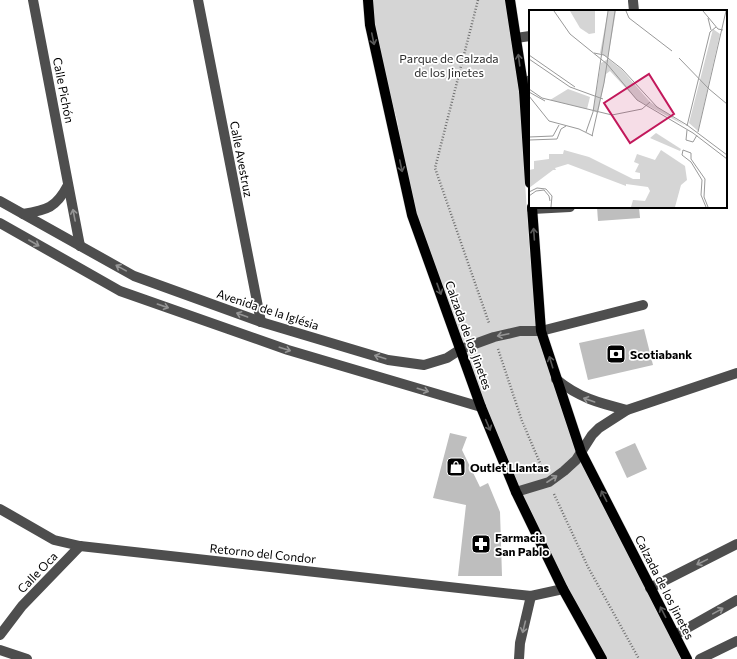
<svg xmlns="http://www.w3.org/2000/svg" width="737" height="659" font-family="Commissioner,sans-serif">
  <rect width="100%" height="100%" fill="#fff"/>
  <path fill="#d5d5d5" d="M367,0H506L519,92L530,257L538,333L574,435L685,659H605L516,492L412,215L397,120L371,25Z"/>
  <g fill="#bebebe">
    <path d="M597,207H639L640,218L598,221Z"/>
    <path d="M644,329L653,365L588,380L579,343Z"/>
    <path d="M450,433L467,437L462,450L480,487L488,483L500,512L502,576H458L466,505L433,498Z"/>
    <path d="M635,443L647,469L627,478L615,452Z"/>
  </g>
  <g fill="none" stroke-linecap="round" stroke-linejoin="round">
    <defs>
      <g id="major">
        <path d="M368,0L370,25L412,215L481,407L516,492L563,589L602,659"/>
        <path d="M510,0L524,91L530,183"/>
        <path d="M532,207L541,331L581,452L687,659"/>
      </g>
    </defs>
    <use href="#major" stroke="#dbdbdb" stroke-width="11"/>
    <g stroke="#707070" stroke-width="2.5" stroke-dasharray="1 2" stroke-linecap="butt">
      <path d="M478,0L435,168L489,323"/>
      <path d="M498,349L522,421L543,470"/>
      <path d="M554,494L588,567L639,659"/>
    </g>
    <g stroke="#4e4e4e" stroke-width="10">
      <path d="M33,0L80,246"/>
      <path d="M198,0L261,322"/>
      <path d="M633,1L634,11"/>
      <path d="M516,38L530,36"/>
      <path d="M524,91L530,80"/>
      <path d="M0,201L134,276L261,322L388,360L424,365L447,358L461,349L494,337L520,331H541L643,305"/>
      <path d="M532,209L570,207"/>
      <path d="M23,214C47,210 56,208 68,185"/>
      <path d="M0,223L120,291L288,350L481,407"/>
      <path d="M556,379C579,398 599,403 627,410"/>
      <path d="M516,492L549,482L564,471L576,460L592,435L599,428L627,410L737,373"/>
      <path d="M0,509L54,540L80,546L531,596L563,589"/>
      <path d="M650,588L737,544"/>
      <path d="M0,635L22,606L80,546"/>
      <path d="M675,635L737,600"/>
      <path d="M0,650L27,659"/>
      <path d="M519,659L520,643L531,596"/>
      <path d="M700,659L737,641"/>
    </g>
    <use href="#major" stroke="#000" stroke-width="10"/>
  </g>
  <defs><path id="oneway-shaft" d="M-6 0H5M1.5-3L5.5 0L1.5 3" fill="none" stroke-width="1.6" stroke-linecap="round" stroke-linejoin="round"/></defs>
  <g stroke="#595959">
    <use href="#oneway-shaft" transform="translate(373 39) rotate(78)"/>
    <use href="#oneway-shaft" transform="translate(519 60) rotate(-98)"/>
    <use href="#oneway-shaft" transform="translate(401 166) rotate(78)"/>
    <use href="#oneway-shaft" transform="translate(534 234) rotate(-94)"/>
    <use href="#oneway-shaft" transform="translate(439 289) rotate(70)"/>
    <use href="#oneway-shaft" transform="translate(551 362) rotate(-107)"/>
    <use href="#oneway-shaft" transform="translate(488 425) rotate(67)"/>
    <use href="#oneway-shaft" transform="translate(604 496) rotate(-117)"/>
    <use href="#oneway-shaft" transform="translate(663 612) rotate(-117)"/>
  </g>
  <g stroke="#959595">
    <use href="#oneway-shaft" transform="translate(74 215) rotate(-101)"/>
    <use href="#oneway-shaft" transform="translate(34 243) rotate(30)"/>
    <use href="#oneway-shaft" transform="translate(121 268) rotate(-151)"/>
    <use href="#oneway-shaft" transform="translate(163 306) rotate(19)"/>
    <use href="#oneway-shaft" transform="translate(242 315) rotate(-160)"/>
    <use href="#oneway-shaft" transform="translate(503 335) rotate(168)"/>
    <use href="#oneway-shaft" transform="translate(285 349) rotate(18)"/>
    <use href="#oneway-shaft" transform="translate(380 357) rotate(-163)"/>
    <use href="#oneway-shaft" transform="translate(423 390) rotate(17)"/>
    <use href="#oneway-shaft" transform="translate(589 400) rotate(-161)"/>
    <use href="#oneway-shaft" transform="translate(552 479) rotate(-33)"/>
    <use href="#oneway-shaft" transform="translate(702 562) rotate(154)"/>
    <use href="#oneway-shaft" transform="translate(718 611) rotate(-29)"/>
    <use href="#oneway-shaft" transform="translate(524 627) rotate(104)"/>
  </g>
  <defs>
    <symbol id="bank-square" viewBox="-11 -11 22 22"><rect x="-9" y="-9" width="18" height="18" rx="4" fill="#000" stroke="#fff"/><path d="M-6-4H6V4H-6ZM0-2.3a2.3 2.3 0 1 0 0 4.6a2.3 2.3 0 1 0 0-4.6Z" fill="#fff"/></symbol>
    <symbol id="shop-square" viewBox="-11 -11 22 22"><rect x="-9" y="-9" width="18" height="18" rx="4" fill="#000" stroke="#fff"/><path d="M-5-2.5h2.3a2.7 3.5 0 0 1 5.4 0H5L5.5 6h-11ZM-1.5-2.5h3a1.5 2.3 0 0 0-3 0Z" fill="#fff"/></symbol>
    <symbol id="pharmacy-square" viewBox="-11 -11 22 22"><rect x="-9" y="-9" width="18" height="18" rx="4" fill="#000" stroke="#fff"/><path d="M-2-6h4v4h4v4h-4v4h-4v-4h-4v-4h4Z" fill="#fff"/></symbol>
  </defs>
  <g fill-rule="evenodd">
    <use href="#bank-square" x="605" y="343" width="22" height="22"/>
    <use href="#shop-square" x="445" y="456" width="22" height="22"/>
    <use href="#pharmacy-square" x="470" y="533" width="22" height="22"/>
  </g>
  <g text-anchor="middle" dominant-baseline="central" stroke-width="3.5" stroke-linejoin="round" paint-order="stroke">
    <g font-size="12" fill="#2c2c2c" stroke="#fff">
      <text x="449" y="58">Parque de Calzada<tspan x="449" dy="14">de los Jinetes</tspan></text>
    </g>
    <g font-size="12" fill="#000" stroke="#fff">
      <text transform="translate(64 90) rotate(79)">Calle Pichón</text>
      <text transform="translate(242 159) rotate(79)">Calle Avestruz</text>
      <text transform="translate(268 309) rotate(18)">Avenida de la Iglésia</text>
      <text transform="translate(469 335) rotate(70)">Calzada de los Jinetes</text>
      <text transform="translate(263 553) rotate(6)">Retorno del Condor</text>
      <text transform="translate(37 572) rotate(-46)">Calle Oca</text>
      <text transform="translate(665 587) rotate(63)">Calzada de los Jinetes</text>
    </g>
    <g font-size="12" font-weight="bold" fill="#000" stroke="#fff" text-anchor="start">
      <text x="630" y="354">Scotiabank</text>
      <text x="470" y="467">Outlet Llantas</text>
      <text x="495" y="537">Farmacia<tspan x="495" dy="14">San Pablo</tspan></text>
    </g>
  </g>
  <g transform="translate(529 10)">
    <rect width="198" height="198" fill="#fff"/>
    <path d="M41,1H66V23L60,24L51,18ZM79,1H87L79,48L71,43ZM184,19L191,24L169,121L160,113ZM79,49L93,60L121,92L157,116L108,90L81,61L77,64L69,103L64,101L72,53ZM39,79L61,87L58,99L21,90ZM127,123L152,139L151,141L121,128ZM35,140L60,147L104,169H111V163L106,162L110,154L105,152L108,144L126,150L132,140L156,156L158,170L152,175L146,197H102L104,190L116,191L121,181L119,177L97,174V176L39,154L26,158L27,160H24L0,178V160L5,159V151L20,149V144H34Z" fill="#d5d5d5"/>
    <path fill="none" stroke="#999" stroke-width="1" d="M25,1L41,24L78,54L108,90L164,123L198,149M97,1L100,8L143,41M174,1L189,19L194,20M179,8L182,20M65,43L75,45L93,59L128,97L158,115L198,145M0,45L46,77M150,48L180,79L198,94M0,49L41,77L74,89M0,79L13,88L83,105L113,99L121,92M0,82L16,91M0,86L20,111L50,119L64,126M158,116L181,22L187,17M158,120L157,130L164,132L168,125M57,122L64,102L79,1M169,122L197,1M63,126L75,73L86,1M0,127L24,126L30,115M0,130L28,129L32,119L37,116M0,182L8,178L17,179L23,186L22,197M0,186L7,181L15,180L20,186L21,191M177,197L172,185L173,170L162,152L153,145L154,140L162,143V149L176,169L175,187L179,197"/>
    <path fill="#c2185b" fill-opacity="0.15" stroke="#c2185b" stroke-width="2" d="M120,64L145,104L101,133L75,93Z"/>
    <rect width="198" height="198" fill="none" stroke="#000" stroke-width="2"/>
  </g>
</svg>
